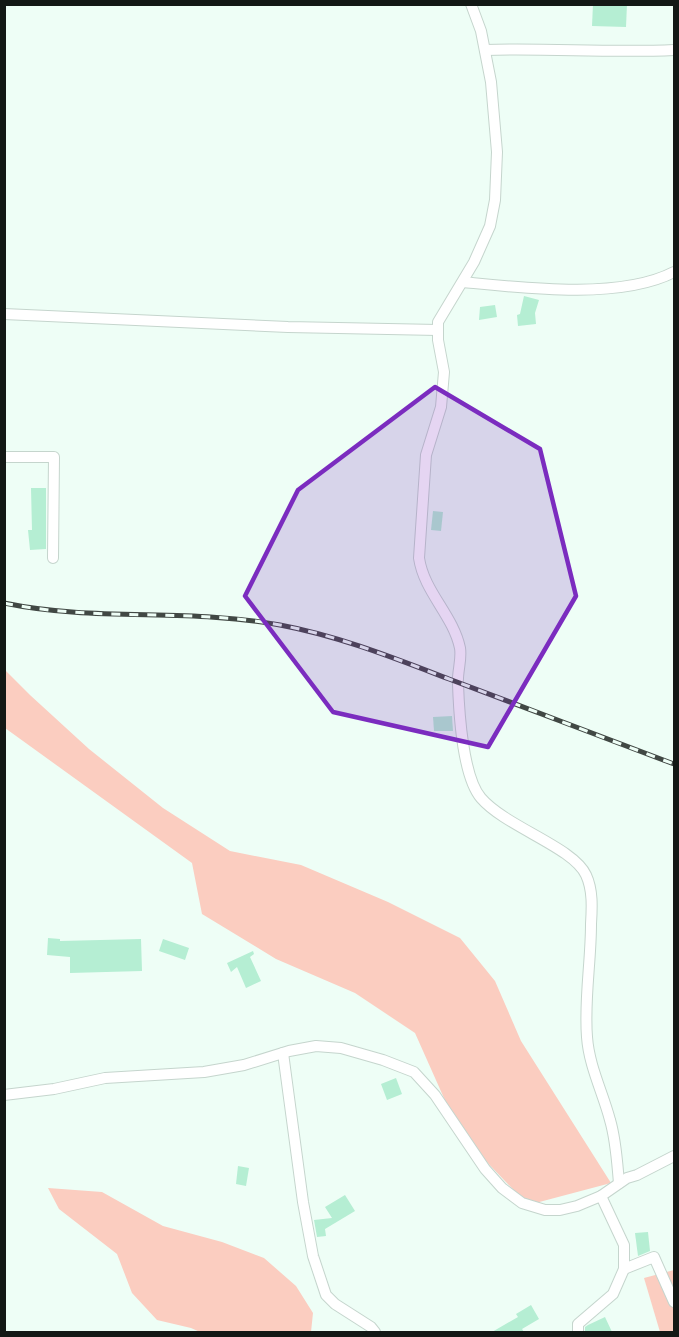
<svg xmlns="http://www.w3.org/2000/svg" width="679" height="1337" font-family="'Space Grotesk',sans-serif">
  <rect width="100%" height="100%" fill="#eefef6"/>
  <g fill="#fbcdc0">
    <path d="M4,669L30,695L89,749L163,808L230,851L301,865L388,902L460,938L495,981L521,1041L611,1183L528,1205L460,1134L415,1033L355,993L276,959L202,914L192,863L5,728Z"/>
    <path d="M48,1188L102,1192L163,1226L222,1242L264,1258L296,1286L313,1313L311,1332H200L191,1328L157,1320L132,1293L117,1254L59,1209Z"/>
    <path d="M674,1270V1332H660L644,1278Z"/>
  </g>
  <g fill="#b5eed3">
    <path d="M593,4H627L626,27L592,26Z"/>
    <path d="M524,296L539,300L535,313L536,324L518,326L517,315L520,314Z"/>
    <path d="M495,305L497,317L479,320L480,307Z"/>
    <path d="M31,488H46V549L30,550L28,530H32Z"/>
    <path d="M433,511L443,512L441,531L431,530Z"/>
    <path d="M452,716L453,731H434L433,717Z"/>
    <path d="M48,938L60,939V941L141,939L142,971L70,973V957L47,955Z"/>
    <path d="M163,939L189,948L185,960L159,951Z"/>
    <path d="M253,951L254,954L250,957L261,981L246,988L237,967L231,972L227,963Z"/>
    <path d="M396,1078L402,1094L387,1100L381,1084Z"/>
    <path d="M238,1166L249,1168L246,1186L236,1184Z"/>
    <path d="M345,1195L355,1211L325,1229L326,1236L317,1237L314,1220L332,1218L325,1207Z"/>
    <path d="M648,1232L650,1251L638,1256L635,1233Z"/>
    <path d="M531,1305L539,1319L522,1329L524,1332H492L518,1317L516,1314Z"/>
    <path d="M605,1317L612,1332H585V1327L588,1325Z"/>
  </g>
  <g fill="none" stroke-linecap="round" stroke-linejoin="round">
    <defs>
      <g id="minor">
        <path d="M471,4L481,31L491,82L497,152L495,200L490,226L474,262L438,322V340L444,372L441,407L426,455L419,558C424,592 453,615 460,648C462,660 457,672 458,684C459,713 463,777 481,798C506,827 573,847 586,875C593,890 592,908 591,924C591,962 584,1000 587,1037C589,1066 603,1093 610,1120C616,1140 617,1161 619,1183"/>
        <path d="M485,50C548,48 611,53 674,50"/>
        <path d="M463,282C523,288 620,300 674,272"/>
        <path d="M4,314L288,327L438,330"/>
        <path d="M4,457H54L53,558"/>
        <path d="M283,1053L303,1202L313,1256L326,1295L335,1304L371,1327L375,1332"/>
        <path d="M4,1095L54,1089L105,1078L204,1072L244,1065L289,1051L316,1046L341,1048L383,1060L414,1072L435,1095L485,1169L502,1188L522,1203L545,1210H560L577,1206L601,1196L627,1178L637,1175L674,1156"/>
        <path d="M624,1269L654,1257L674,1302"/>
        <path d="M578,1332V1324L613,1294L624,1269V1245L601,1196"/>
      </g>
    </defs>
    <use href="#minor" stroke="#c5d5cd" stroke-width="12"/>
    <use href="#minor" stroke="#fff" stroke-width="10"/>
    <defs>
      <path id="rail" d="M4,603C95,622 189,608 280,625C339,636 394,658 449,679C524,707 599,736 674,764"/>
    </defs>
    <use href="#rail" stroke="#414844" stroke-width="5"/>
    <use href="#rail" stroke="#eefef6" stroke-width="3" stroke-dasharray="9" stroke-linecap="butt"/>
  </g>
  <path fill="#7b2cbf" fill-opacity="0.2" stroke="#7b2cbf" stroke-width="4.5" stroke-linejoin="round" d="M435,387L540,449L576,596L488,747L333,712L245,596L298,490Z"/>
  <rect width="679" height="1337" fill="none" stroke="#131815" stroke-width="12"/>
</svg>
